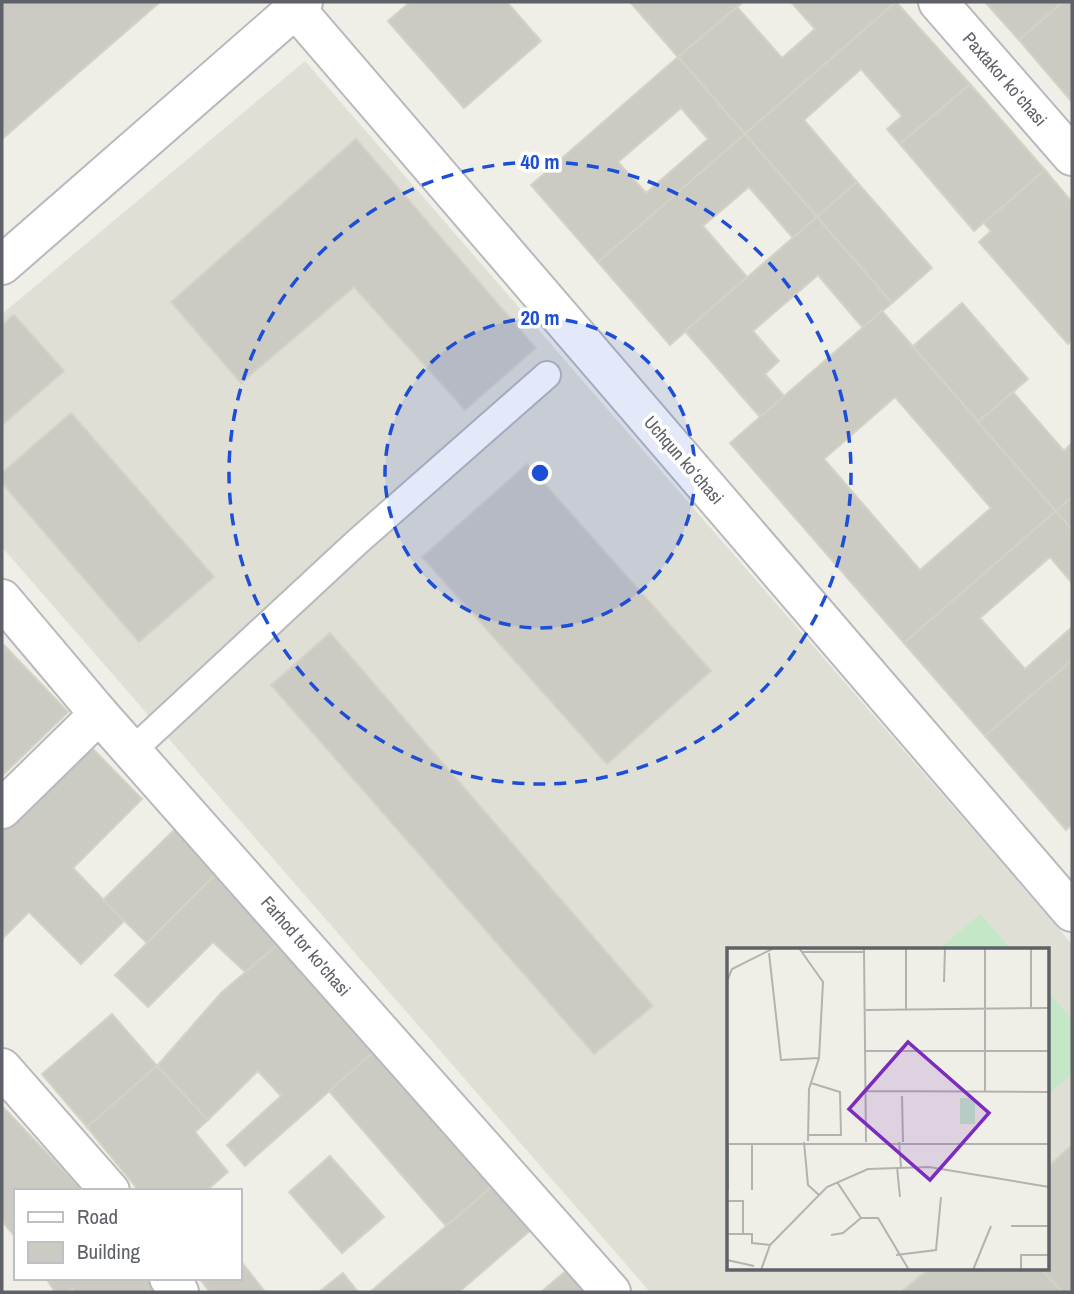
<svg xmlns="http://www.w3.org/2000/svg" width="1074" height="1294" font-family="'Archivo Narrow',sans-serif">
  <rect width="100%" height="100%" fill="#f0efe7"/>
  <path fill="#e0dfd5" d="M305,61L1072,944V1145L1048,1167V949H729V1268H930L901,1292H650L2,547V314Z"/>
  <g fill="#c4e8c7">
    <path d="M980,914L1011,949H939Z"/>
    <path d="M1048,991L1072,1019V1074L1048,1095Z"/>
  </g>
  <g fill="#cbcac3" stroke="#d5d2c5" stroke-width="2" fill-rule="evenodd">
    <path d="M2,2H160L2,139Z"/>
    <path d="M410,2H507L541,41L464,108L388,21Z"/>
    <path d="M630,2H743L678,57Z"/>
    <path d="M791,2H896L745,134L678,57L737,7L782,58L815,29Z"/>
    <path d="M896,2L970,84L900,144L887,129L902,116L861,69L804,120L857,182L817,217L745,134Z"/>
    <path d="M985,2H1063L1019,40Z"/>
    <path d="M1063,2H1072V102L1019,40Z"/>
    <path d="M678,57L745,134L598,262L531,185ZM681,108L708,139L646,193L618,162Z"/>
    <path d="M970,84L1045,170L974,231L900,144Z"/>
    <path d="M745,134L817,217L793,238L749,187L703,226L747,277L670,345L598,262Z"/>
    <path d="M356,139L536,348L465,410L354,287L241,383L171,302Z"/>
    <path d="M1045,170L1072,202V340L1068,344L979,242L991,231L984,223Z"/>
    <path d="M857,182L932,268L892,303L817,217Z"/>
    <path d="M817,217L892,303L863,328L818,275L753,331L779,361L765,374L784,396L760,417L685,331Z"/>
    <path d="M962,303L1028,379L978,422L913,346Z"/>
    <path d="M882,311L1056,511L904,643L730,443ZM895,397L991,508L920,570L824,459Z"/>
    <path d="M14,315L64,371L2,425V325Z"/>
    <path d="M1013,392L1064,451L1072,443V497L1056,511L978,422Z"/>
    <path d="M71,413L214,577L139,642L2,483V473Z"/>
    <path d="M527,464L711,671L607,764L422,557Z"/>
    <path d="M1072,497V530L1056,511Z"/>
    <path d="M1056,511L1072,530V583L1050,557L980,618L1025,669L1072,627V660L985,736L904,643Z"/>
    <path d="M330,633L653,1006L594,1054L271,685Z"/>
    <path d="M2,643L68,712L2,776Z"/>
    <path d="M1072,660V824L1066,830L985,736Z"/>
    <path d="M88,744L142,799L73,868L124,921L81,964L29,912L2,939V831Z"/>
    <path d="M175,829L218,872L147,943L103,900Z"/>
    <path d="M218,872L282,941L245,972L213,942L148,1007L115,975Z"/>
    <path d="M282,941L376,1050L245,1166L227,1145L281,1096L258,1071L208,1120L157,1066L221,993Z"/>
    <path d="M112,1014L157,1066L87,1127L42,1074Z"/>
    <path d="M376,1050L494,1185L446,1226L329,1091Z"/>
    <path d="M157,1066L208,1120L195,1132L228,1172L206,1191H139L87,1127Z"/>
    <path d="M2,1106L83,1191H16V1238L2,1221Z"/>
    <path d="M1072,1145V1292H1062L1040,1268H1048V1167Z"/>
    <path d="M330,1156L384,1217L342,1253L289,1192Z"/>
    <path d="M494,1185L532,1229L459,1292H370Z"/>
    <path d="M240,1260L265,1292H210L199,1278H240Z"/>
    <path d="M930,1268H1040L1062,1292H901Z"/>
    <path d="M567,1270L586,1292H541Z"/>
    <path d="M343,1273L358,1292H319Z"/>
    <path d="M46,1278H146L156,1292H75L73,1289L67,1292H55Z"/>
  </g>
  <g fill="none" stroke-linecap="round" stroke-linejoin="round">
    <defs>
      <path id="service" d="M133,750L356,543L547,375"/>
      <g id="minor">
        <path d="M938,2L1072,156"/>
        <path d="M295,8L1072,912"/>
        <path d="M2,265L303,2"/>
        <path d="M2,599L99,714L611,1292"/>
        <path d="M2,809L99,714"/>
        <path d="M2,1068L110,1191"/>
        <path d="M169,1278L179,1292"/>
      </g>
    </defs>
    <use href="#service" stroke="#b7b9bd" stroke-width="30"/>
    <use href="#minor" stroke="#b7b9bd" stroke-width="42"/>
    <use href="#service" stroke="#fff" stroke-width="26"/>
    <use href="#minor" stroke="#fff" stroke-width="38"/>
  </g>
  <circle cx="540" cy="473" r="155" fill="#1d4ed8" fill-opacity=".12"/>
  <g fill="none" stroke="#1d4ed8" stroke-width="3.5" stroke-dasharray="12 9">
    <circle cx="540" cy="473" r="155"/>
    <circle cx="540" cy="473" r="311"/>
  </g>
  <g text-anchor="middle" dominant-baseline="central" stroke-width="7" stroke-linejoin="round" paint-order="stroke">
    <g font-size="18" fill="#5e6167" stroke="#fff">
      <text transform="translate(1005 79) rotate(49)">Paxtakor koʻchasi</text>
      <text transform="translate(684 460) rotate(49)">Uchqun koʻchasi</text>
      <text transform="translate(306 946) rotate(49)">Farhod tor ko'chasi</text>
    </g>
  </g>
  <g transform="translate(727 948)">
    <rect width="322" height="322" fill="#f0efe7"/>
    <path d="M233,150H248V176H233Z" fill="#c4e8c7"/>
    <path fill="none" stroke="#b2b2b0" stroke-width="2" d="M72,0L96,34L92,110L82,141L81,193M137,0L139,194M179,0V62M258,0V144M304,0V60M74,4H137M42,5L54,112L92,110M0,33L5,21L47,0M217,34L218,0M139,62L322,60M139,103H322M139,143L322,144M175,148L176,194M81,187H114L113,144L84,135M77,194L81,237L92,247M172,194L174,219M0,196H322M1,196V242M170,219L173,249M110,234L134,270H151L182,322M25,242V195M0,253H16V286M284,278H322M0,286H25V295L43,297M104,287L116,285L134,270M169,307L209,302L214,249M0,312L27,318M34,322L43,297L100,239L141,221L202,219L322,239M246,322L264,278M294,322V307H322"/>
    <path fill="#7b2cbf" fill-opacity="0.15" stroke="#7b2cbf" stroke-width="3.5" d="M181,94L262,165L203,232L122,161Z"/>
    <rect width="322" height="322" fill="none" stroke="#5e6167" stroke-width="3.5"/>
  </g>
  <circle cx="540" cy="473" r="10" fill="#1d4ed8" stroke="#fff" stroke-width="3.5"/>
  <g font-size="21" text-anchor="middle" font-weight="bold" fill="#1d4ed8" stroke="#fff" stroke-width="7" stroke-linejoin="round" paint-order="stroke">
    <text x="540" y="169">40 m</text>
    <text x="540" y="325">20 m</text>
  </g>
  <rect width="1074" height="1294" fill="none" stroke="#5e6167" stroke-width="7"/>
  <rect x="14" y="1189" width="228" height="91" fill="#ffffff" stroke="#bfc0c2" stroke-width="2"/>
  <rect x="28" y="1212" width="35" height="10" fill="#ffffff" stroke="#bfc0c2" stroke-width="2"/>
  <text x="77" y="1224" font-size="21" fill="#5e6167">Road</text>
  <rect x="28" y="1242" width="35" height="21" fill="#cbcac3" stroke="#bfc0c2" stroke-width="2"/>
  <text x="77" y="1259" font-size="21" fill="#5e6167">Building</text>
</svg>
